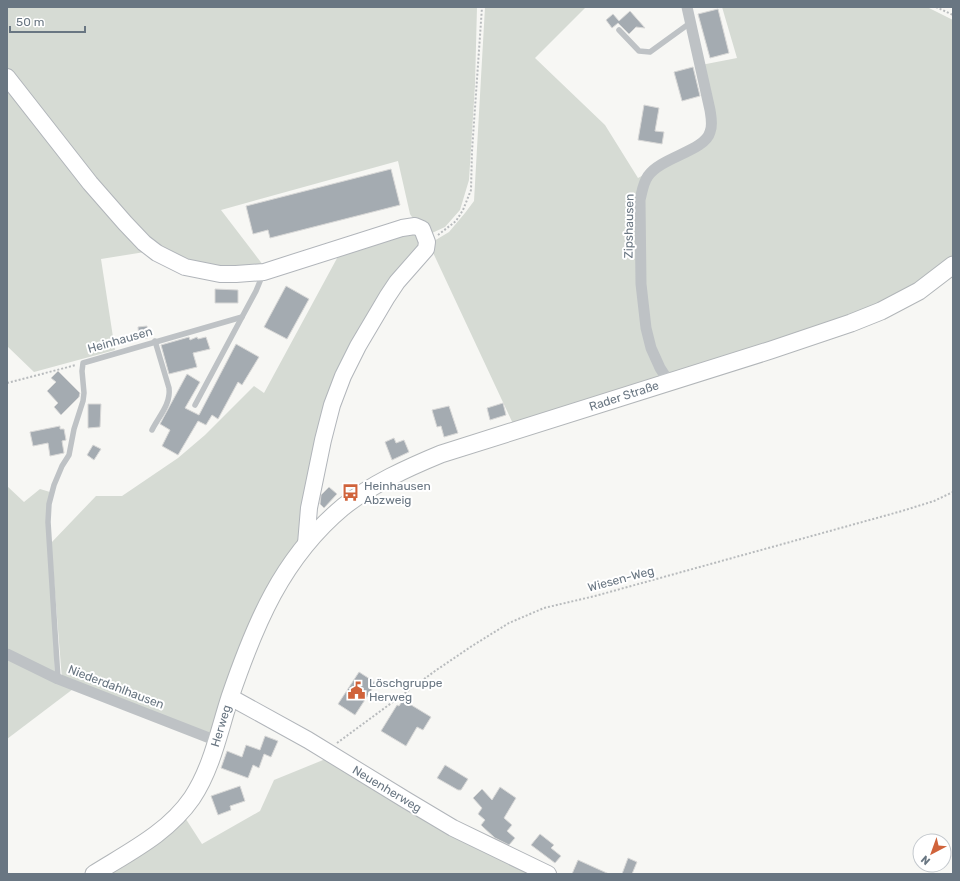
<svg xmlns="http://www.w3.org/2000/svg" width="960" height="881" font-family="Rubik,sans-serif">
  <rect width="100%" height="100%" fill="#f7f7f4"/>
  <g fill="#d6dbd4">
    <path d="M7,7H477L475,85L469,180L460,210L445,227L432,233L416,223L410,214L398,161L221,210L263,265L203,269L145,241L7,73Z"/>
    <path d="M485,7H586L535,58L605,125L638,178L653,170L711,134L701,65L737,58L722,7H927L953,20V262L907,296L515,428L429,244L449,232L465,213L474,201Z"/>
    <path d="M7,81L151,251L101,259L115,350L34,372L7,346Z"/>
    <path d="M403,229L424,238L342,376L303,545L215,739L62,679L51,543L96,496H122L178,458L205,435L254,386L264,393L342,249Z"/>
    <path d="M7,486L24,502L40,489L50,492L48,504L55,676L7,652Z"/>
    <path d="M7,655L73,689L7,739Z"/>
    <path d="M328,758L540,874H98L182,813L202,844L260,811L274,780Z"/>
  </g>
  <g fill="#a4abb1" stroke="#d8d8d7">
    <path d="M718,9L729,53L710,58L698,14Z"/>
    <path d="M630,11L645,28L636,27L629,34L618,23L612,28L606,20L613,14L619,21Z"/>
    <path d="M693,67L700,96L682,101L674,72Z"/>
    <path d="M644,105L659,108L655,131L664,132L662,144L638,140Z"/>
    <path d="M391,169L400,205L270,238L268,230L253,234L246,206Z"/>
    <path d="M286,286L309,299L287,339L264,327Z"/>
    <path d="M215,289L238,290V303H215Z"/>
    <path d="M147,326L148,338L139,339L138,327Z"/>
    <path d="M189,337L190,340L197,337L198,339L206,337L210,349L193,353L197,367L169,374L161,345Z"/>
    <path d="M236,344L259,357L242,385L238,382L218,419L212,415L206,425L198,421L178,455L162,446L170,430L160,424L187,374L200,382L185,408L199,415Z"/>
    <path d="M58,371L80,393L79,397L61,415L54,407L58,403L47,391L56,382L51,378Z"/>
    <path d="M503,403L506,415L490,420L487,408Z"/>
    <path d="M88,404H101L100,427L88,428Z"/>
    <path d="M449,406L458,433L444,437L441,426L437,427L432,410Z"/>
    <path d="M60,426V429H64L66,440L62,441L64,453L50,456L48,443L33,446L30,432Z"/>
    <path d="M394,438L396,443L404,440L409,452L392,460L385,442Z"/>
    <path d="M93,445L101,449L94,460L87,455Z"/>
    <path d="M329,487L337,494L324,508L320,504L321,495Z"/>
    <path d="M359,672L376,683L355,715L338,704Z"/>
    <path d="M403,700L431,717L423,730L417,727L406,746L381,731L397,705L399,706Z"/>
    <path d="M265,736L278,741L271,757L264,754L259,768L253,765L248,778L221,768L227,751L242,757L246,745L260,750Z"/>
    <path d="M445,765L468,779L461,790H458L437,778Z"/>
    <path d="M240,786L245,801L230,806L231,810L218,815L211,796Z"/>
    <path d="M500,787L516,798L504,818L512,825L507,831L515,838L509,845L495,838L483,827L481,825L485,820L478,814L482,808L473,798L482,789L492,800Z"/>
    <path d="M540,834L554,845L551,848L561,856L555,863L531,845Z"/>
    <path d="M628,858L637,862L632,874H622Z"/>
    <path d="M578,860L609,874H572Z"/>
  </g>
  <g fill="none" stroke-linecap="round" stroke-linejoin="round">
    <defs>
      <g id="secondary">
        <path d="M7,77L90,183L125,223L144,243L157,253L185,267L220,274H236L264,272L402,228L415,226L422,229L427,242L426,249L397,282L387,297L358,346L343,376L332,405L323,440L309,508L306,544"/>
        <path d="M230,697L308,740L406,800L453,828L548,874"/>
      </g>
      <path id="primary" d="M94,874C129,852 168,833 192,798C212,768 219,731 230,697C255,624 282,558 343,507C372,484 407,468 441,454L771,350L851,323L881,311L919,291L953,265"/>
    </defs>
    <use href="#secondary" stroke="#b1b5ba" stroke-width="18"/>
    <use href="#primary" stroke="#b2b6b9" stroke-width="19"/>
    <g stroke="#b8bbbd" stroke-width="2" stroke-dasharray="2 2" stroke-linecap="butt">
      <path d="M936,7L953,15"/>
      <path d="M438,235L456,221L463,210L471,190L472,151L482,7"/>
      <path d="M7,383L76,365"/>
      <path d="M337,743L435,671L472,646L509,623L544,608L595,596L902,511L934,501L953,492"/>
    </g>
    <g stroke="#bec2c5" stroke-width="5.5">
      <path d="M619,30L639,51L650,52L690,23"/>
      <path d="M195,405L242,317"/>
      <path d="M152,430C159,416 171,404 169,388L155,341"/>
      <path d="M58,679L48,522L49,504L54,485L62,466L69,455L74,429L83,401L84,393L82,371L83,363L242,317L256,291L263,274"/>
    </g>
    <g stroke="#bec2c5" stroke-width="11">
      <path d="M669,382L660,368L651,348L646,328L641,284L640,200C642,192 643,183 648,176C661,157 705,151 710,132C713,125 711,117 710,110L687,7"/>
      <path d="M7,654L58,679L217,741"/>
    </g>
    <use href="#secondary" stroke="#fff" stroke-width="16"/>
    <use href="#primary" stroke="#fff" stroke-width="17"/>
  </g>
  <defs>
    <symbol id="bus-bare" viewBox="-9 -9 18 18"><path d="M-5-6H5V4H4V6H2V4H-2V6H-4V4H-5ZM-3.5-4V0h7V-4ZM-3.5 1.2v1.5H-2V1.2ZM2 1.2v1.5H3.5V1.2Z" fill="#d0633b" stroke="#fff" stroke-width="2.5" paint-order="stroke"/></symbol>
    <symbol id="civic-bare" viewBox="-9 -9 18 18"><path d="M-.6-6.5H3V-4.5H.6V-3L4-1V1h2V6H-6V1h2V-1L-.6-3ZM-1.2 2.5V6h2.4V2.5Z" fill="#d0633b" stroke="#fff" stroke-width="2.5" paint-order="stroke"/></symbol>
  </defs>
  <g fill-rule="evenodd">
    <use href="#bus-bare" x="338" y="480" width="25" height="25"/>
    <use href="#civic-bare" x="344" y="678" width="25" height="25"/>
  </g>
  <g text-anchor="middle" dominant-baseline="central" stroke-width="4" stroke-linejoin="round" paint-order="stroke">
    <g font-size="12" fill="#697682" stroke="#fff">
      <text transform="translate(629 226) rotate(-89)">Zipshausen</text>
      <text transform="translate(120 340) rotate(-16)">Heinhausen</text>
      <text transform="translate(624 396) rotate(-18)">Rader Straße</text>
      <text transform="translate(621 579) rotate(-15)">Wiesen-Weg</text>
      <text transform="translate(116 687) rotate(21)">Niederdahlhausen</text>
      <text transform="translate(221 726) rotate(-73)">Herweg</text>
      <text transform="translate(387 789) rotate(31)">Neuenherweg</text>
    </g>
    <g font-size="12" fill="#697682" stroke="#fff" text-anchor="start">
      <text x="364" y="486">Heinhausen<tspan x="364" dy="14">Abzweig</tspan></text>
      <text x="369" y="683">Löschgruppe<tspan x="369" dy="14">Herweg</tspan></text>
    </g>
  </g>
  <rect width="960" height="881" fill="none" stroke="#697682" stroke-width="16"/>
  <g transform="translate(932 853) rotate(221)"><circle r="19" fill="#ffffff" stroke="#c3c8cd"/>
  <path d="M0-3L7 15L0 10L-7 15Z" fill="#d0633b"/>
  <text y="-6" font-size="11" font-weight="bold" text-anchor="middle" fill="#697682">N</text>
  </g>
  <path d="M10 26v6h75v-6" fill="none" stroke="#697682" stroke-width="2"/>
  <text x="16" y="26" font-size="12" fill="#697682" stroke="#ffffff" stroke-width="3" paint-order="stroke">50 m</text>
</svg>
